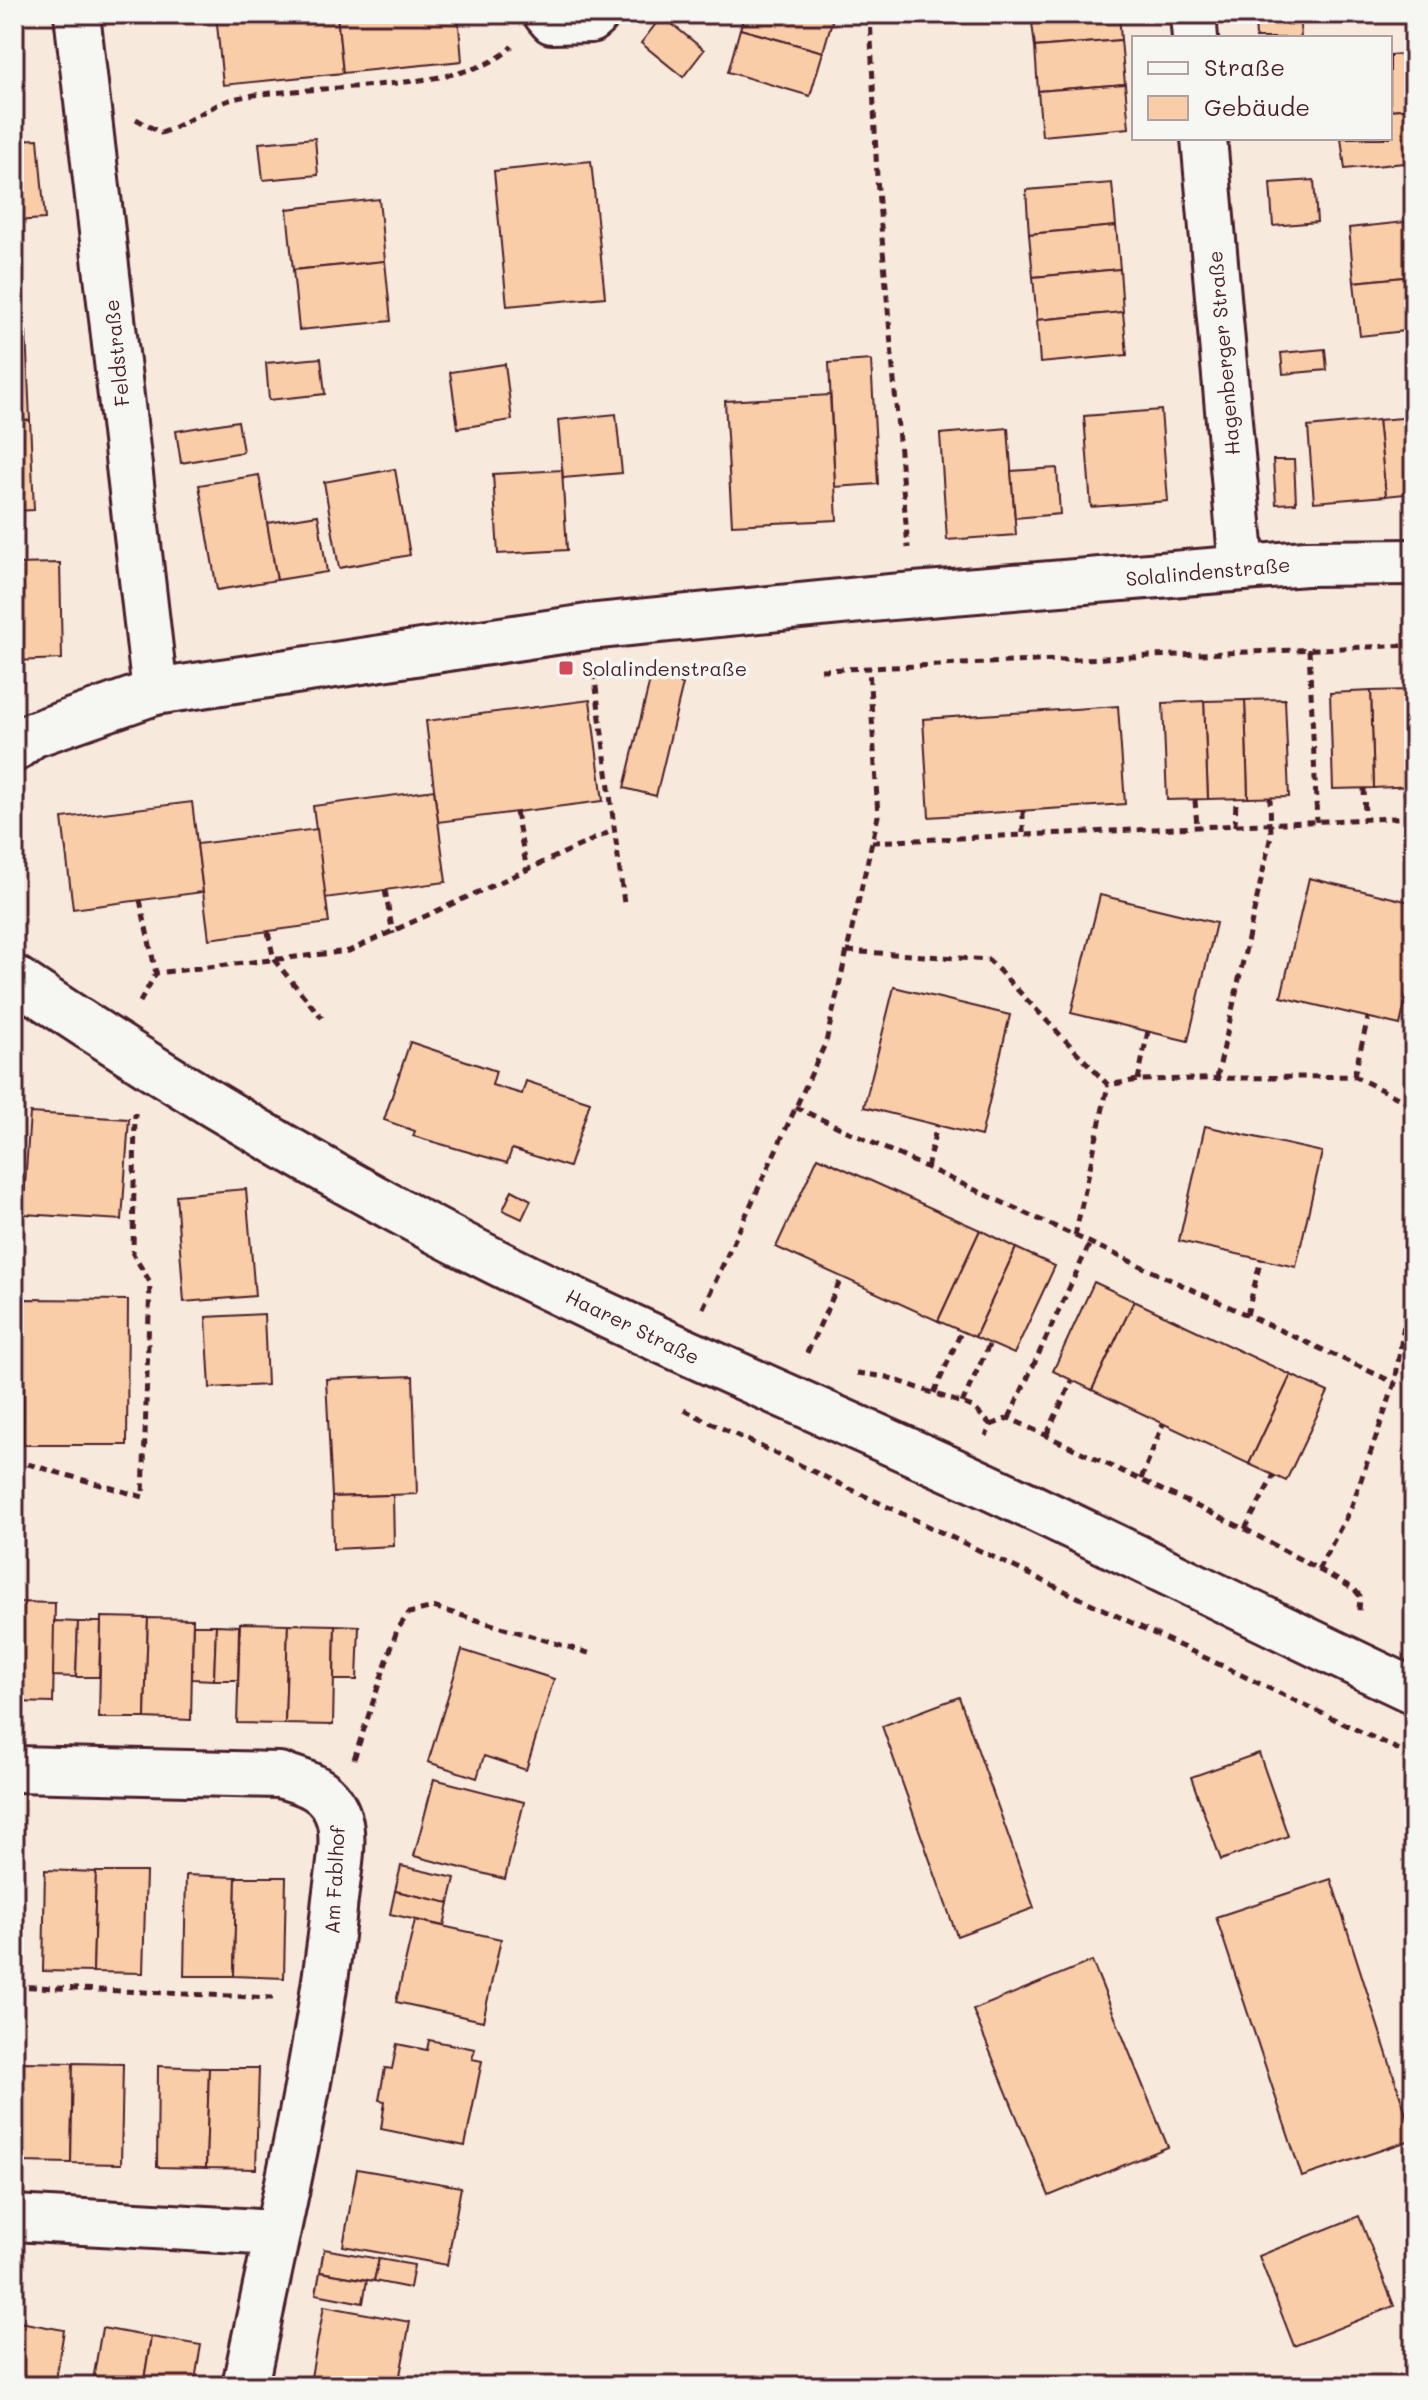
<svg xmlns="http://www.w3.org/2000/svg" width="1428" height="2400" font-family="Mali,sans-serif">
  <rect width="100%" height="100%" fill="#f7eadc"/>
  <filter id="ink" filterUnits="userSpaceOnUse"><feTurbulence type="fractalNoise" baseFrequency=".0125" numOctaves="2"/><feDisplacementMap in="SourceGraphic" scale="16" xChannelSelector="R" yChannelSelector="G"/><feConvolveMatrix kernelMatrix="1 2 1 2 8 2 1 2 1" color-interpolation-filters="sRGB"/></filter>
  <g filter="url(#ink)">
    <g fill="#f9cda7" stroke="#4a1f2b" stroke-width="2">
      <path d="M14,14H20L23,50L14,51Z"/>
      <path d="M216,14H337L343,73L223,85Z"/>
      <path d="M337,14H458L462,61L343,73Z"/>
      <path d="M745,14H834L823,52L740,29Z"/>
      <path d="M1031,14H1119L1121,40L1035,47Z"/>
      <path d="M1299,14L1301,38H1256L1255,17Z"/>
      <path d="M662,16L704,50L683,77L641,43Z"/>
      <path d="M740,29L823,52L810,96L728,72Z"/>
      <path d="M1121,40L1125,84L1038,91L1035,47Z"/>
      <path d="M1414,53V108L1390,110V55Z"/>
      <path d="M1125,84L1129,128L1042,136L1038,91Z"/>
      <path d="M1414,108V162L1345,169L1341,138H1390V110Z"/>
      <path d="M315,138L318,175L263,180L259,143Z"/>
      <path d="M38,139L45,219L14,221V140Z"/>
      <path d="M591,161L605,297L507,306L494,171Z"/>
      <path d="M1314,180L1317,222L1273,226L1270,183Z"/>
      <path d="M1112,183L1116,226L1029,234L1026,190Z"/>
      <path d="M379,199L385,261L293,270L287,209Z"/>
      <path d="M1414,221V276L1354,282L1349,228Z"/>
      <path d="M1116,226L1120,269L1033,277L1029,234Z"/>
      <path d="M385,261L391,321L299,330L293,270Z"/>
      <path d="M1120,269L1123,312L1037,320L1033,277Z"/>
      <path d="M1414,276V330L1360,336L1354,282Z"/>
      <path d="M1123,312L1127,355L1040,363L1037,320Z"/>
      <path d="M14,331H26L30,420L14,421Z"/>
      <path d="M1325,349L1327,370L1283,374L1281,353Z"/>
      <path d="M321,358L325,394L269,400L266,363Z"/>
      <path d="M871,360L878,484L835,487L829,363Z"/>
      <path d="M505,364L512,420L458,428L450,372Z"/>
      <path d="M830,395L837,520L732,525L725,401Z"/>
      <path d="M1161,410L1168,501L1091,507L1084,416Z"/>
      <path d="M616,414L622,473L563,478L558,420Z"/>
      <path d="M1414,417V493L1386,496L1378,420Z"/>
      <path d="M30,420L34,510L14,511V421Z"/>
      <path d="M1378,420L1386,496L1314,502L1308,427Z"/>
      <path d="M238,421L243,452L181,463L176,431Z"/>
      <path d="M1008,428L1016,535L947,540L940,434Z"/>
      <path d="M1273,460H1294L1296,503L1276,504Z"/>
      <path d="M1057,468L1060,514L1015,518L1011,471Z"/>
      <path d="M395,469L410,555L339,568L324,482Z"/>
      <path d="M562,470L567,550L498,554L493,474Z"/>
      <path d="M259,475L277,580L217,590L199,485Z"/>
      <path d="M318,515L327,572L277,580L267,523Z"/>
      <path d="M60,563L62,659L14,661V564Z"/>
      <path d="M651,676L683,684L656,796L624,788Z"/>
      <path d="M1412,690L1414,786L1374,788L1371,691Z"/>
      <path d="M1371,691L1374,788L1333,789L1330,693Z"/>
      <path d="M1285,699L1289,797L1248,798L1245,700Z"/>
      <path d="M590,700L603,801L438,822L426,721Z"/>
      <path d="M1245,700L1248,798L1208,799L1204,701Z"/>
      <path d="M1204,701L1208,799L1167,800L1163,703Z"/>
      <path d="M1118,706L1125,804L929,817L923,719Z"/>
      <path d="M434,790L446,882L325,898L313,806Z"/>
      <path d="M192,802L203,892L73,909L62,818Z"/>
      <path d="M317,829L329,923L209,939L197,844Z"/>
      <path d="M1309,878L1414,903V965L1400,1025L1281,997Z"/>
      <path d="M1100,895L1216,923L1188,1041L1071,1013Z"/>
      <path d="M894,987L1010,1015L981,1136L864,1107Z"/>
      <path d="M410,1042L496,1071L492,1085L522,1094L526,1081L590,1102L569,1167L512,1149L507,1163L413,1136L415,1131L384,1120Z"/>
      <path d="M30,1113L129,1119L122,1220L23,1214Z"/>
      <path d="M1205,1126L1322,1152L1296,1267L1179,1241Z"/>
      <path d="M818,1157L980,1230L938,1321L776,1247Z"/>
      <path d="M246,1189L255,1296L184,1302L176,1195Z"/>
      <path d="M512,1190L531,1200L522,1219L503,1210Z"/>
      <path d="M980,1230L1016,1248L975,1337L938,1321Z"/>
      <path d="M1016,1248L1055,1266L1014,1354L975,1337Z"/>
      <path d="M1094,1282L1134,1301L1092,1390L1053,1371Z"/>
      <path d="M24,1299L128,1300L127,1445H23Z"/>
      <path d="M1134,1301L1291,1375L1249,1464L1092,1390Z"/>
      <path d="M264,1314L267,1385L210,1388L206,1317Z"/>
      <path d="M1291,1375L1328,1392L1286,1481L1249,1464Z"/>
      <path d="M413,1376L417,1494L332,1497L326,1379Z"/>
      <path d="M393,1495L394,1546L333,1549L332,1497Z"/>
      <path d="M14,1602L55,1603L53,1703L14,1702Z"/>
      <path d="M101,1617L148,1618L145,1718H99Z"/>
      <path d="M148,1618L193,1619L191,1720L145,1718Z"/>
      <path d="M54,1621L78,1622L76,1677L53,1676Z"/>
      <path d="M78,1622H101L99,1677H76Z"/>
      <path d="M240,1623L288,1624L285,1724L237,1723Z"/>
      <path d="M288,1624L335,1625L333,1725L285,1724Z"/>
      <path d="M193,1625H216L214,1680L192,1679Z"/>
      <path d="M216,1625L239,1626L238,1680H214Z"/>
      <path d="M335,1625L359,1626L357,1680H334Z"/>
      <path d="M462,1650L554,1679L526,1770L484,1756L477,1778L428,1762Z"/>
      <path d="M959,1697L1034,1908L957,1936L882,1726Z"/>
      <path d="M1259,1753L1288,1836L1221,1860L1191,1777Z"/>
      <path d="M434,1779L524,1802L505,1879L414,1856Z"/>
      <path d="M401,1866L455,1878L449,1903L395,1891Z"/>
      <path d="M45,1870L96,1872L93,1972L43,1971Z"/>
      <path d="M96,1872H146L143,1973L93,1972Z"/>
      <path d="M186,1875L236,1877L234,1976H184Z"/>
      <path d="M236,1877H286L284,1978L234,1976Z"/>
      <path d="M1331,1879L1414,2139L1302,2177L1216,1917Z"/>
      <path d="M395,1891L449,1903L444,1926L390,1914Z"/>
      <path d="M415,1920L501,1939L483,2021L396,2002Z"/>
      <path d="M1092,1961L1168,2147L1049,2196L973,2010Z"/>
      <path d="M429,2040L475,2049L472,2059L482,2061L465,2146L381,2129L385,2101L379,2100L385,2068L392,2069L397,2044L427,2050Z"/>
      <path d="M23,2062L73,2063L71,2163L21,2162Z"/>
      <path d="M73,2063L123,2064L121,2164L71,2163Z"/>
      <path d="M158,2066L209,2068L206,2168L157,2167Z"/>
      <path d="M209,2068H259L256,2169L206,2168Z"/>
      <path d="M357,2169L461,2187L447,2265L343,2246Z"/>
      <path d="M1359,2216L1394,2306L1294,2346L1259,2256Z"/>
      <path d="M324,2249L379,2259L374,2281L320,2272Z"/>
      <path d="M379,2259L414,2265L410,2288L374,2281Z"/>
      <path d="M320,2272L367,2280L363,2303L316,2294Z"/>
      <path d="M324,2306L410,2322L398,2386H358L311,2377Z"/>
      <path d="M14,2321L64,2330L55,2386H14Z"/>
      <path d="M102,2328L151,2337L143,2386H92Z"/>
      <path d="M151,2337L201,2345L194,2386H143Z"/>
    </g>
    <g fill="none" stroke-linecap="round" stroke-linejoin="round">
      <defs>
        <g id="minor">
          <path d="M77,14L155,692"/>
          <path d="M546,14L552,21L590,20L597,14"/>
          <path d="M1193,14L1195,38"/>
          <path d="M1204,138L1242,568"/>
          <path d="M14,749L32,735L155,692L588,627L891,597L1306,563L1414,562"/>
          <path d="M14,1769L279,1775C306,1782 330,1789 339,1819C346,1845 336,1882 334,1909C317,2069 277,2228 245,2386"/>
          <path d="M14,2218L276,2233"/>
        </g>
        <path id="secondary" d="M14,978C150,1069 289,1153 434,1230C606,1321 787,1395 965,1476C1116,1545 1264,1621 1414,1691"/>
      </defs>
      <use href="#minor" stroke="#4a1f2b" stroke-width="50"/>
      <use href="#secondary" stroke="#4a1f2b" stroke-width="50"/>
      <g stroke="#4a1f2b" stroke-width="5" stroke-dasharray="8 6" stroke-linecap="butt">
        <path d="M870,14L877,178L908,548"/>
        <path d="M136,119L161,133C184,125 213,104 233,99C297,83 473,94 512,46"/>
        <path d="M1309,649L1317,822"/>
        <path d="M821,670L1414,645"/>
        <path d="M594,672L624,903"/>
        <path d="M1364,788L1365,819"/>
        <path d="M1405,788L1407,818"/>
        <path d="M1195,800L1197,827"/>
        <path d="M1023,811V835"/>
        <path d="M516,812L527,870"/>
        <path d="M1235,826L1236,799"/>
        <path d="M872,842L1414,817"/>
        <path d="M385,890L393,934"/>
        <path d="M140,900L156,973"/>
        <path d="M268,932L274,960L322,1018"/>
        <path d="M847,951L989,960L1108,1085L1138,1080L1354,1076L1414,1106"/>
        <path d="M140,1002L156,973L349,951L614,830"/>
        <path d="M1354,1076L1368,1018"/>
        <path d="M1217,1078L1271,835L1270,797"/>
        <path d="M1138,1080L1148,1031"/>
        <path d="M795,1107L1395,1383"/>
        <path d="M927,1168L937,1125"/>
        <path d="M1075,1236L1108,1085"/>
        <path d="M703,1308L826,1042L878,816L869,668"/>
        <path d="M1247,1315L1261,1259"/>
        <path d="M807,1353L842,1277"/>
        <path d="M857,1373L887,1377L973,1407L991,1425L986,1436"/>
        <path d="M934,1393L962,1330"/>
        <path d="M962,1403L990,1343"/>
        <path d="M684,1410L1414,1757"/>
        <path d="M1009,1418L1090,1243"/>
        <path d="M991,1425L1009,1418L1245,1529L1354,1589L1360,1596L1359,1611"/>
        <path d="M1047,1434L1072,1381"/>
        <path d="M14,1460L143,1497L150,1282L133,1254L135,1113"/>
        <path d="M1141,1479L1163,1424"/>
        <path d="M1245,1529L1274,1475"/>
        <path d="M1318,1570L1351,1508L1395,1383L1414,1259"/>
        <path d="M354,1759L397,1630L409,1613L433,1607L592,1654"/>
        <path d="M14,1986L273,1998"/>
      </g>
      <use href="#minor" stroke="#f6f6f2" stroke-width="44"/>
      <use href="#secondary" stroke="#f6f6f2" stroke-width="44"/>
    </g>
  </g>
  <rect fill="#d1495b" stroke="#f6f6f2" stroke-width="3" x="558" y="660" width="16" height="16" rx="4"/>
  <g text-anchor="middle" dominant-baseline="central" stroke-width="7" stroke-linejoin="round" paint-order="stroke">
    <g font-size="20" fill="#4a1f2b" stroke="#f6f6f2">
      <text transform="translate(116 353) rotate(-96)">Feldstraße</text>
      <text transform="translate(1223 353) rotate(-95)">Hagenberger Straße</text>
      <text transform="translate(1208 571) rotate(-5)">Solalindenstraße</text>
      <text transform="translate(633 1326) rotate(26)">Haarer Straße</text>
      <text transform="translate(334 1880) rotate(-87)">Am Fablhof</text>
    </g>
    <g font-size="20" fill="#4a1f2b" stroke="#f6f6f2" text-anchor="start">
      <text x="582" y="668">Solalindenstraße</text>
    </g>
  </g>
  <rect width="1428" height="2400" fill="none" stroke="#f6f6f2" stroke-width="48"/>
  <rect x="24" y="24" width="1380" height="2352" fill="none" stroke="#4a1f2b" stroke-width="3" filter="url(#ink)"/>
  <rect x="1132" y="36" width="260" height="104" fill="#f6f6f2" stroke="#b1a0a2" stroke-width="2"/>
  <rect x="1148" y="62" width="40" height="12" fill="#f6f6f2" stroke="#b1a0a2" stroke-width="2"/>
  <text x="1204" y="76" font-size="24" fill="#4a1f2b">Straße</text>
  <rect x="1148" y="96" width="40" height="24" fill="#f9cda7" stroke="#b1a0a2" stroke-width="2"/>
  <text x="1204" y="116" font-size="24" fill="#4a1f2b">Gebäude</text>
</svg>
